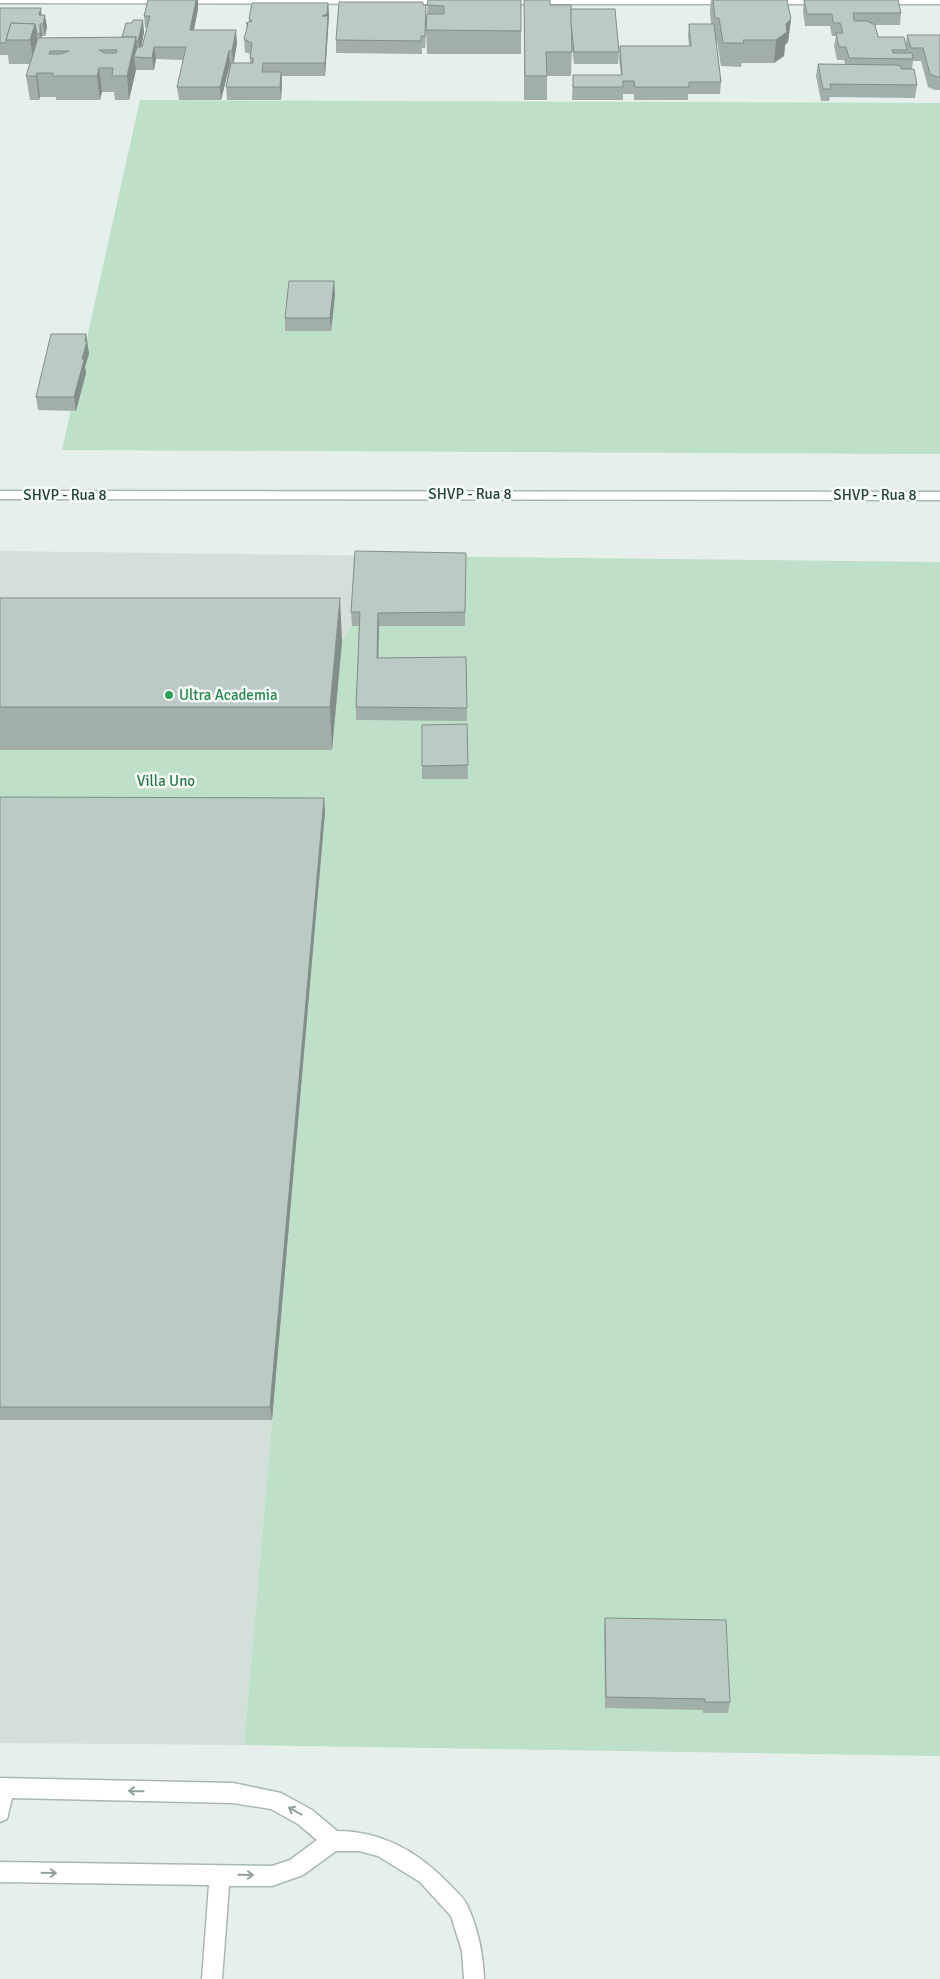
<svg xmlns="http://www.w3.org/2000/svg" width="940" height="1979" font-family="Signika,sans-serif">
  <rect width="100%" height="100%" fill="#e6efeb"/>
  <path fill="#d4dfda" d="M0,551L404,556L332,750L325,812L244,1745L0,1743Z"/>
  <g fill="#bfe0c8">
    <path d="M140,100L940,103V454L62,450Z"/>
    <path d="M404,556L940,562V1756L244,1745L325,812L0,811V750L332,749L342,641Z"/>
  </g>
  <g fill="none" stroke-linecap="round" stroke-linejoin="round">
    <defs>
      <g id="minor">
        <path d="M0,0H452L453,1L448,4L0,3Z"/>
        <path d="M497,0H735L736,1L731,4H501Z"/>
        <path d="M762,0H827L828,1L823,4H766Z"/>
        <path d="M875,0H940V4H879Z"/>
        <path d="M0,491L940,492V500L0,499Z"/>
        <path d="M0,1778L233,1783L281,1793L312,1810L337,1831C382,1831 419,1852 450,1885C456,1891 464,1898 467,1905C478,1928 483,1954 484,1979H464L462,1951L451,1916L420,1882L378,1856L359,1851H336L303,1875L272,1886H229L222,1979H202L209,1885L0,1882V1862L272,1866L290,1860L317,1840L298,1824L271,1809L233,1803L12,1798L7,1819L0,1822Z"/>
      </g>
    </defs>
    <use href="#minor" stroke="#a8b8b2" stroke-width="3"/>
    <use href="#minor" fill="#fff" fill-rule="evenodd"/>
  </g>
  <g fill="#a1aea9">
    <path d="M148,0H198V9L194,30L237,43L234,63H250V54L245,52L244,39L247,29L246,23L249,22V19L328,3L329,15L325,76H282V84L281,100H227L226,87L230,64L221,100H179L177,87L184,60L156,59L154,70H136L129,100H115L114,92H102L100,100H56V97H40L39,100H30L26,76L30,64H9L8,55H0V8H41V15L47,27L45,36H42V38L122,37L144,32L141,47H142L147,28H145L144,16Z"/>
    <path d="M428,0L521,31V54H427L426,30Z"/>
    <path d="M524,0L571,9L619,52L618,64H574L572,48L571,76H547V100H524Z"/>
    <path d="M711,0H787L791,19L788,42L785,45L784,56L774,63H742L741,67L721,66L717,41H716L721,82L720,94H688V100H634V94H623V100H572L573,75H621L619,59L620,46H689L688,36L689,24H711L710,11Z"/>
    <path d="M804,0L901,13L900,25H875L878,37L906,45L907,35H940V90H935L928,87L921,61H913L912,69L917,85L915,98L830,97L829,101H821L816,76L818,64H845L844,60H837L834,46L836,36H832L830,26H805L803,11Z"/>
    <path d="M423,5L426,17L425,48H422V54L336,53V40Z"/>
    <path d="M334,281L335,295L331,331H285V318Z"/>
    <path d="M86,334L89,354L85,367L86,373L76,411L38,410L36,397Z"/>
    <path d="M466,553L465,626H379L378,658L466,657L467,721L356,720V707L359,626H352L351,612Z"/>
    <path d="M0,598L342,641L332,750H0Z"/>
    <path d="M467,724L468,779H422V766Z"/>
    <path d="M0,797L324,798L325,812L272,1420H0Z"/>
    <path d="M605,1618L730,1702L728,1713H703V1710L605,1708L604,1630Z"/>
  </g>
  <g fill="#838d89">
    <path d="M196,0H198V9L191,43L190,30Z"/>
    <path d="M328,3L329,15L325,76L322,16Z"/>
    <path d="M426,5V17L425,48V36Z"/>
    <path d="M41,8L42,21L40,24L42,36V47L40,34L39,15Z"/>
    <path d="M45,15L47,27L45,36L43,24Z"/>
    <path d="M791,19L788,42L785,45L784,56L774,63L776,40L786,24Z"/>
    <path d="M143,20L144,32L140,54L138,41Z"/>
    <path d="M35,24L38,47L34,64L30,40Z"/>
    <path d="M236,30L237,43L233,64L232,51Z"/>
    <path d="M136,37L138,57H134L136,70L129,100L127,76Z"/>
    <path d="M154,47L156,59L154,70L152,58Z"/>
    <path d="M229,51L230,64L221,100L220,87Z"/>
    <path d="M99,68L102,92L100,100L97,76Z"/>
    <path d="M281,72L282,84L281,100L280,87Z"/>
    <path d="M37,73L40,97L39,100L36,76Z"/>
    <path d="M334,281L335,295L331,331L330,318Z"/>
    <path d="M86,334L89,354L85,367L86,373L76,411L74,397L82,359Z"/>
    <path d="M340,598L342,641L332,750L330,707Z"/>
    <path d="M378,613L379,626L378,672L377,658Z"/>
    <path d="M324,798L325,812L272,1420L270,1407Z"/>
  </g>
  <g fill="#bbcac4" stroke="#838d89" fill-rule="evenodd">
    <path d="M148,0H196L190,30H236L232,51H229L220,87H177L186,47H154L152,58L134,57L137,47H142L150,16H144Z"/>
    <path d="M428,0H521V31L426,30L427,14H444V6L427,5Z"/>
    <path d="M524,0H550V5H571L572,52H546L547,76H525Z"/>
    <path d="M713,0H787L791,19L786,24L787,32L776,40H743L744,43H723L719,18H715Z"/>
    <path d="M804,0H898L901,13H853L854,21H867L875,25L878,37H904L907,50H892L893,53H912L913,59L849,58L846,47H839L836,33H843L840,23H833L832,14H807Z"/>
    <path d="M339,2H423V5H426L425,36H421V41L336,40Z"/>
    <path d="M252,3H328L327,14L322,16H328L325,63H263L262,72H281L280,87H226L231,63H253V58H250L252,43L244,39L248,24L246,23L252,21L249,19Z"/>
    <path d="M0,8H41L39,15H45L43,24H40V34H37L35,24L11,23L6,40V43H0Z"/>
    <path d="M571,9H615L619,52H574L571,23Z"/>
    <path d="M133,20H143L138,41H136V37H122L126,23H132Z"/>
    <path d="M11,23L35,24L30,40H6Z"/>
    <path d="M689,24H714L721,82H689V87H635L634,81H623V87H573V75H622L620,46H691Z"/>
    <path d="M907,35H940V77H937L930,74L923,48H911Z"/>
    <path d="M136,37L127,76H112L113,68H99L97,76H53V73H37L36,76H26L38,38ZM99,50H117L116,53H104ZM50,51H69L61,54H49Z"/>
    <path d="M818,64L894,65L901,66V69H914L917,85L830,84L831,89H823Z"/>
    <path d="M289,281H334L330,318H285Z"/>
    <path d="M51,334H86L85,341H87L82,359L84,360L74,397H36Z"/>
    <path d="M355,551L466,553L465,612L378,613L377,658L466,657L467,708L356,707L360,612H351Z"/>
    <path d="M0,598H340L330,707H0Z"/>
    <path d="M467,724L468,765L422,766V725Z"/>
    <path d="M0,797L324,798L270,1407H0Z"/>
    <path d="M605,1618L726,1620L730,1702H705V1699L606,1697Z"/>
  </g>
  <defs><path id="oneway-shaft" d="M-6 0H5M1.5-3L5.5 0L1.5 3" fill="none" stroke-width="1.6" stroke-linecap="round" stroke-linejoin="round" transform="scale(1.25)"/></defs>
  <g stroke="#92a09c">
    <use href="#oneway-shaft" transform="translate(136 1791) rotate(-179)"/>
    <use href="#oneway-shaft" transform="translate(295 1811) rotate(-151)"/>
    <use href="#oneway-shaft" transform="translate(49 1873) rotate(1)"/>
    <use href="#oneway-shaft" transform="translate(246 1875) rotate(1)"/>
  </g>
  <circle fill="#2e9e5b" stroke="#f7fbf9" stroke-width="2" cx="169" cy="695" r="5"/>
  <g text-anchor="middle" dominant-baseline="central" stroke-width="5" stroke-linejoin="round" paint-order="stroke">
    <g font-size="15" fill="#24423a" stroke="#f7fbf9">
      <text x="470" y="494">SHVP - Rua 8</text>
      <text x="65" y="495">SHVP - Rua 8</text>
      <text x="875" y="495">SHVP - Rua 8</text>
    </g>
    <g font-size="15" fill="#27864d" stroke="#f7fbf9" text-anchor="start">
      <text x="179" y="695">Ultra Academia</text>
    </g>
    <g font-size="15" fill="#2d7a4b" stroke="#f7fbf9">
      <text x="166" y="781">Villa Uno</text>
    </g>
  </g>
</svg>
